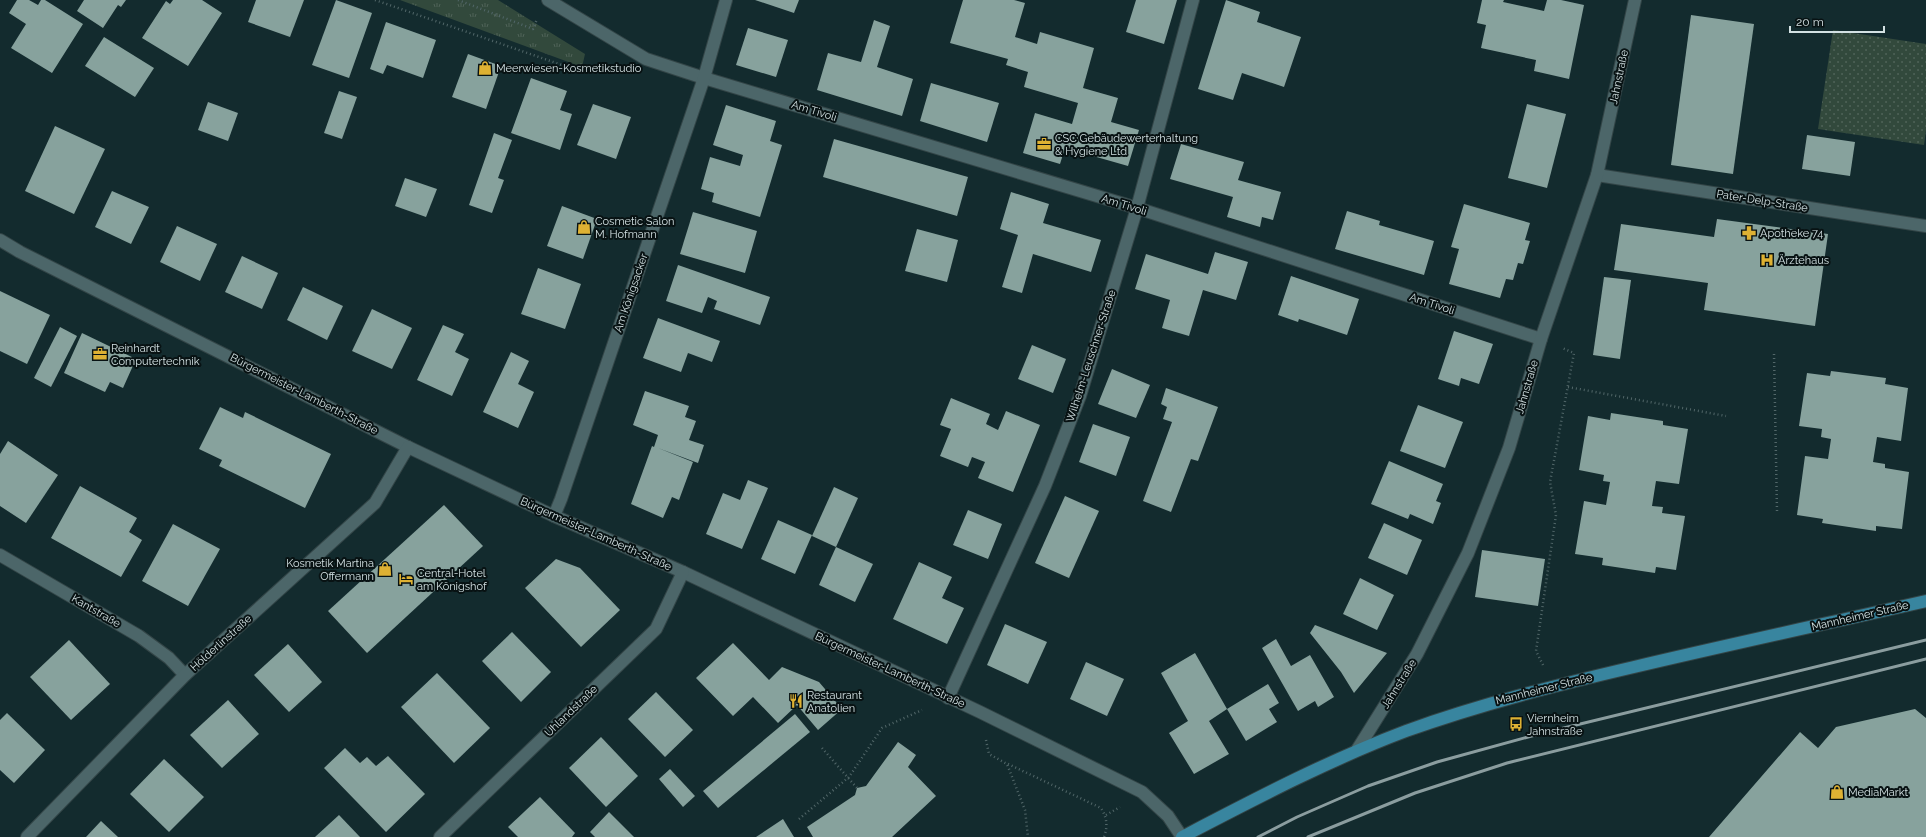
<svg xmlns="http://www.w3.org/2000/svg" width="1926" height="837" font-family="Raleway,sans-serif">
  <defs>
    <pattern id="grass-tufts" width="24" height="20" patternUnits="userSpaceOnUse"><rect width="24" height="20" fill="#32493c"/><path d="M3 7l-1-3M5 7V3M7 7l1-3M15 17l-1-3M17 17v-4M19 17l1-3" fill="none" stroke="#4f6358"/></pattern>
    <pattern id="park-dots" width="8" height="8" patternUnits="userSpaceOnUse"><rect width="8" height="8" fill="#32493c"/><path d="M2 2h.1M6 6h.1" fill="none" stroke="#4f6358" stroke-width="1.8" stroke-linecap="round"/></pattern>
  </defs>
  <rect width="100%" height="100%" fill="#132b2e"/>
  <path fill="url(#grass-tufts)" d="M400,0H498L585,54L582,67Z"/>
  <path fill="url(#park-dots)" d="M1833,30L1926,44V130L1924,145L1818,129Z"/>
  <g fill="#87a29d">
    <path d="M17,0H29L38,5L41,0H45L83,24L52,73L11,48L26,24L9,13Z"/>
    <path d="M84,0H126L121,7L118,5L103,28L77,11Z"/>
    <path d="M173,0H202L222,13L188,66L142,38L166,1L170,4Z"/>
    <path d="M256,0H304L290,37L248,22Z"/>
    <path d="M336,0L372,13L349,78L312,65Z"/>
    <path d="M755,0H799L794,13Z"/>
    <path d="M963,0H1014L1025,3L1015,37L1037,44L1040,32L1094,48L1083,88L1118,98L1111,122L1139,130L1128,166L1065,148L1060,164L1023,153L1035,113L1072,124L1078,103L1024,87L1028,72L1006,65L1008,59L950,43Z"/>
    <path d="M1136,0H1177L1164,44L1126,32Z"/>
    <path d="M1226,0L1260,12L1257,22L1301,37L1284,87L1242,73L1233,100L1198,89Z"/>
    <path d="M1482,0H1504L1503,2L1544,11L1547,0H1561L1584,5L1569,79L1534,71L1536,60L1481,48L1486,25L1477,23Z"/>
    <path d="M1691,15L1754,24L1733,174L1671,165Z"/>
    <path d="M874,20L890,26L877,67L913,79L902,116L817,90L828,53L861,62Z"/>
    <path d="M386,22L436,40L423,78L387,65L383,74L370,69Z"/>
    <path d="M748,28L788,40L776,77L736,65Z"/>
    <path d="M104,37L154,68L135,97L85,66Z"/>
    <path d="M468,54L501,66L486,109L452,97Z"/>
    <path d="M531,78L567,91L560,110L572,114L560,150L511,133Z"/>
    <path d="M931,83L999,103L987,142L920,121Z"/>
    <path d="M339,91L357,97L342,139L324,133Z"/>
    <path d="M208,102L238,113L228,141L198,130Z"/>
    <path d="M593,104L631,117L616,159L577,145Z"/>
    <path d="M1527,104L1566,114L1547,188L1508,178Z"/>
    <path d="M726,105L776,121L770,141L782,145L760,217L712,202L714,193L701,189L710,157L740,166L743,155L713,145Z"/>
    <path d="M55,126L105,149L74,214L25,191Z"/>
    <path d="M494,133L512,140L498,178L504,180L492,213L469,205Z"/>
    <path d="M1807,135L1855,142L1850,176L1802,169Z"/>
    <path d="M834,139L968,177L957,216L823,177Z"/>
    <path d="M1181,144L1244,162L1238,180L1281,192L1273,220L1262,217L1260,227L1227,217L1233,197L1170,179Z"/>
    <path d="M405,178L437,189L426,217L395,206Z"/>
    <path d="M112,191L149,207L131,244L95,227Z"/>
    <path d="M1011,192L1049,204L1043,223L1101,240L1091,272L1033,254L1022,293L1002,287L1018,235L1000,229Z"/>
    <path d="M1464,204L1530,223L1525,240L1530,241L1523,264L1518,263L1513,280L1506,279L1500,298L1449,284L1459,249L1451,247Z"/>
    <path d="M562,206L597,219L583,259L547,246Z"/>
    <path d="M1347,211L1380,221L1379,225L1434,241L1424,275L1335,249Z"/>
    <path d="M693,212L757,231L745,273L680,254Z"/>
    <path d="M1717,219L1828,234L1815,326L1704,310L1708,283L1614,270L1621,224L1714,237Z"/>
    <path d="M177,226L217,244L200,281L160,262Z"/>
    <path d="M917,229L958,240L947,282L905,271Z"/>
    <path d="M1215,252L1248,262L1236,300L1203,290L1189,336L1162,328L1170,300L1135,289L1146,254L1208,274Z"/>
    <path d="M242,256L278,273L262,309L225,292Z"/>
    <path d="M678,265L770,297L760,325L714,309L717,301L708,297L702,313L666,301Z"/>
    <path d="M538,268L581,284L565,329L521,314Z"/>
    <path d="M1291,276L1359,299L1347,335L1299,319L1298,322L1278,315Z"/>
    <path d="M1604,277L1631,280L1620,359L1593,355Z"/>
    <path d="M303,287L343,306L327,340L287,320Z"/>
    <path d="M0,291L50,315L27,364L0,351Z"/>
    <path d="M372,309L412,328L392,369L352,351Z"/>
    <path d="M658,318L720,341L712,362L688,353L681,372L643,358Z"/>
    <path d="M443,325L464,334L455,352L469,359L452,396L417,380Z"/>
    <path d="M60,327L77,336L51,387L34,378Z"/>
    <path d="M1454,331L1493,344L1479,384L1461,378L1459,386L1438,379Z"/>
    <path d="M82,333L136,359L123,388L110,382L105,392L64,373Z"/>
    <path d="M1032,345L1066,359L1053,393L1018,379Z"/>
    <path d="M511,352L529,361L518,384L534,392L518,428L483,412Z"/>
    <path d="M1112,369L1150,385L1136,418L1098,404Z"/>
    <path d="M1831,371L1886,378L1885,384L1908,388L1901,441L1877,437L1873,462L1885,464V468L1909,472L1902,529L1876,526V531L1822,523L1823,519L1797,515L1805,456L1828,459L1831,439L1821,437L1822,429L1799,426L1807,373L1830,376Z"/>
    <path d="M1166,388L1218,407L1198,461L1191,459L1171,512L1143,501L1172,422L1163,419L1167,407L1161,404Z"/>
    <path d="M645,391L689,406L685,417L696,421L689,440L704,445L698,463L658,448L693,462L679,500L672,497L663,518L631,504L652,446L654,447L658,435L633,425Z"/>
    <path d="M951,398L990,414L986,424L998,430L1006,411L1040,425L1013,492L978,478L985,462L972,457L968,467L940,456L951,429L940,425Z"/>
    <path d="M1418,405L1463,422L1445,468L1400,451Z"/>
    <path d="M220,407L243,418L245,412L331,454L305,508L219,466L222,460L199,449Z"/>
    <path d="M1611,413L1663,421V425L1688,429L1679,484L1656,481L1652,506L1663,507L1662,513L1685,516L1676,570L1656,567L1655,573L1602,565L1603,558L1575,554L1584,501L1606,505L1610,482L1603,481L1604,475L1579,470L1588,416L1610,420Z"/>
    <path d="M1093,424L1130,437L1116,476L1079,462Z"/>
    <path d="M8,441L58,475L26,523L0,506V454Z"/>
    <path d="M1389,461L1443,484L1436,501L1441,503L1433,524L1410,514L1408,519L1371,504Z"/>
    <path d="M748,480L768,488L742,549L706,534L723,493L740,500Z"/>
    <path d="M80,486L137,518L129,532L142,540L121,577L51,538Z"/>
    <path d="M834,487L858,498L836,547L812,536Z"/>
    <path d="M1065,496L1099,511L1069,578L1035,563Z"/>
    <path d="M444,505L483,546L367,653L328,611Z"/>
    <path d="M968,510L1002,524L988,559L953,545Z"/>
    <path d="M778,520L812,535L795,574L761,559Z"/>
    <path d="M1384,523L1422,540L1407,575L1368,558Z"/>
    <path d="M173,524L220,549L188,606L142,581Z"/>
    <path d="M836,547L873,564L855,602L819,585Z"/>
    <path d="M1482,550L1545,559L1538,606L1475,597Z"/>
    <path d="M556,559L580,568L620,610L581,647L525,588Z"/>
    <path d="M919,562L952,577L942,598L964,608L947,644L893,619Z"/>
    <path d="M1360,578L1394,595L1377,630L1343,614Z"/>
    <path d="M1005,624L1047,642L1028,684L987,665Z"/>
    <path d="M1315,625L1387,653L1354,693L1341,672L1310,633Z"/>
    <path d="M512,632L551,672L521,702L482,661Z"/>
    <path d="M1276,639L1291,666L1310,655L1334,697L1318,707L1315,701L1298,711L1262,648Z"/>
    <path d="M69,640L110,684L71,720L30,677Z"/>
    <path d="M733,643L769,680L782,667L819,682L842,709L818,730L797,705L778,723L753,697L733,716L696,678Z"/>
    <path d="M288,644L322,682L289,712L254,675Z"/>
    <path d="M1195,653L1227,709L1209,721L1229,754L1194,774L1169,733L1188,721L1161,673Z"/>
    <path d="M1086,662L1124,679L1107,716L1070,699Z"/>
    <path d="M437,673L490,728L454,763L401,707Z"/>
    <path d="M1268,684L1279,703L1269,709L1277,722L1246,741L1227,709Z"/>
    <path d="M656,692L693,730L665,757L628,719Z"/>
    <path d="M228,700L259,734L222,768L190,735Z"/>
    <path d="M1915,709L1926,718V837H1709L1800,732L1818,748L1836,727Z"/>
    <path d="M7,713L45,750L14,783L0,770V720Z"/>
    <path d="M795,714L810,732L718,808L703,791Z"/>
    <path d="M601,737L638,776L606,807L569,768Z"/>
    <path d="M898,742L916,755L908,767L936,796L892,837H813L807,827L855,795L857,788L866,786Z"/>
    <path d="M345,748L360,763L367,757L376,766L388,756L425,794L386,832L324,768Z"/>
    <path d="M164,759L204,797L169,832L130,794Z"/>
    <path d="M670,769L695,796L683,807L659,779Z"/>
    <path d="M540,797L575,833L572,837H518L508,827Z"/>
    <path d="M609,812L634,837H595L590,832Z"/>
    <path d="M339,815L360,837H315Z"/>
    <path d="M783,819L794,837H756Z"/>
    <path d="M101,821L118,837H86Z"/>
  </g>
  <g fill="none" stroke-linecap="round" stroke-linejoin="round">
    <defs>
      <g id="minor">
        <path d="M548,0L646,59L704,78L1137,208L1541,339"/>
        <path d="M1597,175L1926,226"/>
        <path d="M0,240L20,252L408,447L554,516L683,572L980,712L1142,792L1168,816L1182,837"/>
        <path d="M554,516L561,499L704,78L726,0"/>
        <path d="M0,555L139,636L169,658L185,675"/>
        <path d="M948,698L1045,486L1080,396L1137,208L1193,0"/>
        <path d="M1357,750L1417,654L1468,553L1509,448L1541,339L1597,175L1635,0"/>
        <path d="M27,837L185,675L375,503L408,447"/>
        <path d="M440,837L656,629L683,572"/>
      </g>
      <path id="major" d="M1182,837C1255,799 1329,760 1406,731C1481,704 1557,685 1634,667C1731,644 1829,623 1926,601"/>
    </defs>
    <use href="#minor" stroke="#334547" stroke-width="14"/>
    <use href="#major" stroke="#334547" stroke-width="14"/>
    <g stroke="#526769" stroke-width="2.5" stroke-dasharray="1 3" stroke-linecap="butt">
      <path d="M375,0L582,72L612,66"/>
      <path d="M458,0L533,29L537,19"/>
      <path d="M1774,354L1777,511"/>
      <path d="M1568,387L1726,416"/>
      <path d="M1543,665L1536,651L1556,515L1550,482L1574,353L1562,348"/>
      <path d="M986,740L989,754L1007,764L1025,810L1028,837"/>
      <path d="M822,748L857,788"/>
      <path d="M1008,764L1101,808C1107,818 1108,826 1104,837"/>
      <path d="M1106,815L1120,807"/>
      <path d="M799,819L849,777L882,728L922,710"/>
    </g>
    <use href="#minor" stroke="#4c6669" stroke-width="12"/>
    <use href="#major" stroke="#38859f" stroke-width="12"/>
    <g stroke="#8b9d9f" stroke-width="3">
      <path d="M1258,837L1297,817L1368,786L1437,762L1539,734L1926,640"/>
      <path d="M1308,837L1415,793L1507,763L1926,659"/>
    </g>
  </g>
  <defs>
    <symbol id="shop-bare" viewBox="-9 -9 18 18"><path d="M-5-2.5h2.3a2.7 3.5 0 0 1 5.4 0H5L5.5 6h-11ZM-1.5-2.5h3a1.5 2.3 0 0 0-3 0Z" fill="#deb133" stroke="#081213" stroke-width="2.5" paint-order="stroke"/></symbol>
    <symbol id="office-bare" viewBox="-9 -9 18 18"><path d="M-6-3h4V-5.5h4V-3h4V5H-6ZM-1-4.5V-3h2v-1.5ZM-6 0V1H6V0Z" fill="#deb133" stroke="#081213" stroke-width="2.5" paint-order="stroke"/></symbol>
    <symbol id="pharmacy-bare" viewBox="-9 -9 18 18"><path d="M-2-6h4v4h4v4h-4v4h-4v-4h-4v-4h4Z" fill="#deb133" stroke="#081213" stroke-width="2.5" paint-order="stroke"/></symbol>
    <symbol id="hospital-bare" viewBox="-9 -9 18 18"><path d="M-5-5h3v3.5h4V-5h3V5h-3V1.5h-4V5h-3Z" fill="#deb133" stroke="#081213" stroke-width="2.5" paint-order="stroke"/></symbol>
    <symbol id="hotel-bare" viewBox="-9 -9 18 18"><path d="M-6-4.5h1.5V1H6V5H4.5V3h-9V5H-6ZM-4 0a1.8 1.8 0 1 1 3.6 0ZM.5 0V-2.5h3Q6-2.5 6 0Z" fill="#deb133" stroke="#081213" stroke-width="2.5" paint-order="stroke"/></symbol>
    <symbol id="restaurant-bare" viewBox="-9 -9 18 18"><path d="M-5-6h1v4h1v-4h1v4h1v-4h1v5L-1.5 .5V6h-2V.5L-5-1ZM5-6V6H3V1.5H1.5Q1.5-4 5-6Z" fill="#deb133" stroke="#081213" stroke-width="2.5" paint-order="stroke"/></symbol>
    <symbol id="bus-bare" viewBox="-9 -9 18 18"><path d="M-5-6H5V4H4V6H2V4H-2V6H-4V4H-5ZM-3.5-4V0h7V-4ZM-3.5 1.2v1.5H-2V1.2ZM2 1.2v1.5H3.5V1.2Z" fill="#deb133" stroke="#081213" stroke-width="2.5" paint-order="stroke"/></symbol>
  </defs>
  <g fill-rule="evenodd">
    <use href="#shop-bare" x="475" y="58" width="20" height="20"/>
    <use href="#office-bare" x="1034" y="134" width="20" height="20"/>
    <use href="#shop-bare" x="574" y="217" width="20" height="20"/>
    <use href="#pharmacy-bare" x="1739" y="223" width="20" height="20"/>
    <use href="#hospital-bare" x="1757" y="250" width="20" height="20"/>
    <use href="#office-bare" x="90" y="344" width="20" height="20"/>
    <use href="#shop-bare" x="375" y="559" width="20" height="20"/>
    <use href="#hotel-bare" x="396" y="569" width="20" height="20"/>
    <use href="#restaurant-bare" x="786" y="691" width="20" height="20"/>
    <use href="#bus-bare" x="1506" y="714" width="20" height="20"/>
    <use href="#shop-bare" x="1827" y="782" width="20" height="20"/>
  </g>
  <g text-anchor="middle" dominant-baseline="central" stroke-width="4" stroke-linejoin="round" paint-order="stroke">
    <g font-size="11" fill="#d3e1e3" stroke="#081213" text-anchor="start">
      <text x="496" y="68">Meerwiesen-Kosmetikstudio</text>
      <text x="1055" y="138">CSC Gebäudewerterhaltung<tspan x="1055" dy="13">&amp; Hygiene Ltd</tspan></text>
      <text x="595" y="221">Cosmetic Salon<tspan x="595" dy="13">M. Hofmann</tspan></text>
      <text x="1760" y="233">Apotheke 74</text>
      <text x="1778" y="260">Ärztehaus</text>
      <text x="111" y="348">Reinhardt<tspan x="111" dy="13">Computertechnik</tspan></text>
      <text x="374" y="563" text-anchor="end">Kosmetik Martina<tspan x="374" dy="13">Offermann</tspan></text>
      <text x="417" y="573">Central-Hotel<tspan x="417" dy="13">am Königshof</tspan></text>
      <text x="807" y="695">Restaurant<tspan x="807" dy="13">Anatolien</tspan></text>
      <text x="1527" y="718">Viernheim<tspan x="1527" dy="13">Jahnstraße</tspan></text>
      <text x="1848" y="792">MediaMarkt</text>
    </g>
    <g font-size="11" fill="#d3e1e3" stroke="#081213">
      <text transform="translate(1619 77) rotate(-78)">Jahnstraße</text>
      <text transform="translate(814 111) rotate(17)">Am Tivoli</text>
      <text transform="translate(1762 201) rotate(9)">Pater-Delp-Straße</text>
      <text transform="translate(1124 205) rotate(17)">Am Tivoli</text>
      <text transform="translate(631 293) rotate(-71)">Am Königsacker</text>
      <text transform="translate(1432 304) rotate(18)">Am Tivoli</text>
      <text transform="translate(1091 356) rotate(-72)">Wilhelm-Leuschner-Straße</text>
      <text transform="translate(1527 387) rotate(-74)">Jahnstraße</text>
      <text transform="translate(304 394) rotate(27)">Bürgermeister-Lamberth-Straße</text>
      <text transform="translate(596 534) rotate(24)">Bürgermeister-Lamberth-Straße</text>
      <text transform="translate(96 611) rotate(30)">Kantstraße</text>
      <text transform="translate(1860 616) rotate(-13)">Mannheimer Straße</text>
      <text transform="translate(221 643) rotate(-42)">Hölderlinstraße</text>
      <text transform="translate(890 670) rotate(25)">Bürgermeister-Lamberth-Straße</text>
      <text transform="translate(1399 684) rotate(-58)">Jahnstraße</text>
      <text transform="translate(1544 689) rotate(-14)">Mannheimer Straße</text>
      <text transform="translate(571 711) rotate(-44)">Uhlandstraße</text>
    </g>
  </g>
  <path d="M1790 26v6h94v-6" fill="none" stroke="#d3e1e3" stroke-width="2"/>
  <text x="1796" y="26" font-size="12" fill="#d3e1e3" stroke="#081213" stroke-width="3" paint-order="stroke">20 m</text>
</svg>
